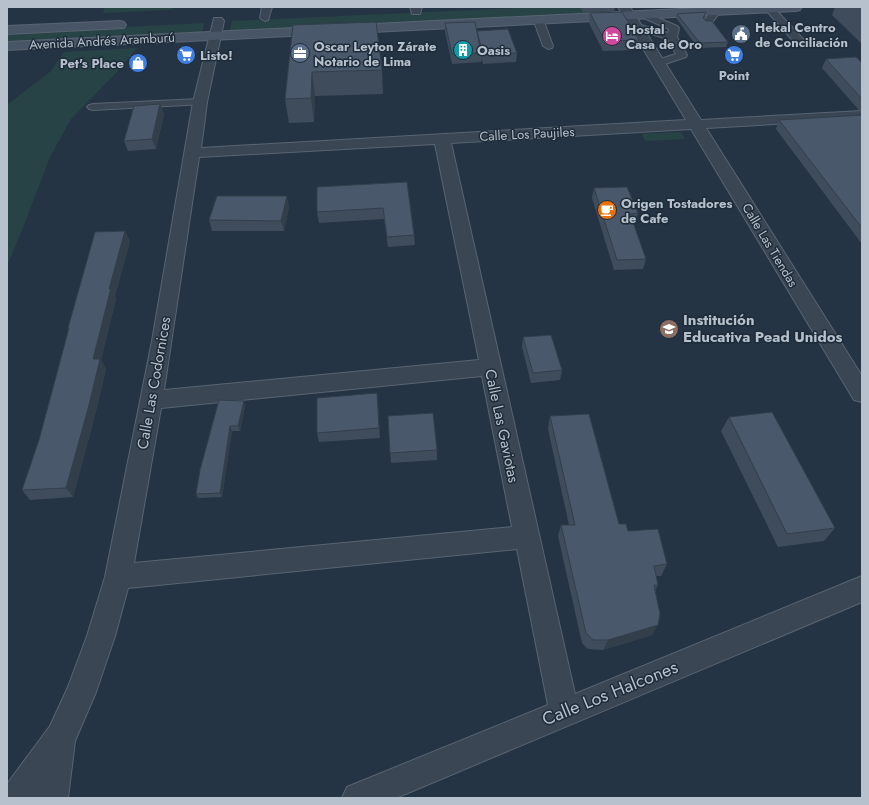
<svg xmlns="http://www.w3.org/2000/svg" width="869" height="805" font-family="Jost,sans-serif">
  <rect width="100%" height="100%" fill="#253444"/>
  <g fill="#274345">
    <path d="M105,7H176L170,10L103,13Z"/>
    <path d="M537,7H599L601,13L229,32L232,21Z"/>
    <path d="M204,23L202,33L7,43V33Z"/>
    <path d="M137,48L115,74L71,119L50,157L22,230L7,266V105L51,71L64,52Z"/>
    <path d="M681,132L685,139L645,141L642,134Z"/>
  </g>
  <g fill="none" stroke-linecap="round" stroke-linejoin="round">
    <defs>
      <g id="service">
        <path d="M262,7H272L268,20L265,21L260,18Z"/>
        <path d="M765,7H773L804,40L805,42L804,44H796L766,10Z"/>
        <path d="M716,8L721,11L711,24H705L703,22C707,17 710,10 716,8Z"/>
        <path d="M642,11L677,26L679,28L677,37L687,55L686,57L662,65H654L653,63L654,61L676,54L668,39L634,29L632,27L637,24L668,33L669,29L639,16L637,14L639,12Z"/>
        <path d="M538,16L543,19L553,46L552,48L548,49L543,46L533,19Z"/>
        <path d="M200,99L206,102L204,104L93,110L89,109L87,107L89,105L93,104Z"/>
      </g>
      <g id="minor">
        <path d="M410,7H422L420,14H412Z"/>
        <path d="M618,7H630L701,120L862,111V119L706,128L862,376V402L854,400L691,129L451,143L575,694L862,576V602L396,798H342L347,787L548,705L517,549L128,588L115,636L96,692L75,741L68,798H7V784L50,726L68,687L87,636L105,577L152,341L193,102L214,18H222L224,21L207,102L201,148L686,120ZM435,144L479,360L164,390L199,157ZM482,376L512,527L134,563L161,408Z"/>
      </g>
      <g id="secondary">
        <path d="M721,7H802L800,10L796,11L7,50V42Z"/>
        <path d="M120,21L124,22L126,25L124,28L7,34V26Z"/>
      </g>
    </defs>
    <use href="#service" stroke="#586471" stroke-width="2"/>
    <use href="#minor" stroke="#586471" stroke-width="2"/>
    <use href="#secondary" stroke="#586471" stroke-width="2"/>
    <use href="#service" fill="#3a4654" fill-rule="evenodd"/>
    <use href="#minor" fill="#3a4654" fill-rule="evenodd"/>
    <use href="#secondary" fill="#485567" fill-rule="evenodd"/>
  </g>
  <g fill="#3f4c5c">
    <path d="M580,7H615L614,11L583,12Z"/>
    <path d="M668,7H690L669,8Z"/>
    <path d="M835,7H862V44L832,15Z"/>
    <path d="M706,12L704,19L728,42L726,47L698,48L676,18L677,14Z"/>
    <path d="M590,13L639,40L637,50L603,51L589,23Z"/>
    <path d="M445,23L477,31L517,53L516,62L483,64L481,58V62L452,64L445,32Z"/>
    <path d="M293,25L382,70L383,94L315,96L314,122L289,123L285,99Z"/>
    <path d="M826,59L862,63V110H859L822,68Z"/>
    <path d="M160,104L164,114L156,149L128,151L124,141Z"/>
    <path d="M862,115V244L776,129L779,120Z"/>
    <path d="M407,182L414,235L415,245L388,247L384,219L319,223L317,212Z"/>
    <path d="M594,188L638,213L635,224H634L646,259L643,269L614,270L592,198Z"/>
    <path d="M289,207L284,231H212L209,220Z"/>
    <path d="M130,241L115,296L116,299L101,360L106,369L94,419L73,497L30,500L22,490L39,440L69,330L68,328Z"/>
    <path d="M523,337L562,370L560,380L531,383L522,347Z"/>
    <path d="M219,400L245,406L240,431H232L222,497L198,498L196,494Z"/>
    <path d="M378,404L380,438L319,442L317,433Z"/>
    <path d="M388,416L437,450V460L391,463Z"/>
    <path d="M550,416L619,524L667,564L661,576H656L658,585L655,591L652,635L603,650L588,649L582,643L558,536L561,525H569L548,429Z"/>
    <path d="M729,417L835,528L824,541L778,547L721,431Z"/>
  </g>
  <g fill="#333e4b">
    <path d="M312,72L315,96L314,122L311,98Z"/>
    <path d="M160,104L164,114L156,149L152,139Z"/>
    <path d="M287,196L289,207L284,231L281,221Z"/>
    <path d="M125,231L130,241L115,296L116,299L101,360L106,369L94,419L73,497L66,488L93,359L109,289Z"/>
    <path d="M377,393L378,404L380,438L379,428Z"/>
    <path d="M244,401L245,406L240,431L238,426Z"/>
    <path d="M230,426L232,431L222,497L220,493Z"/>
    <path d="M658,625L652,635L603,650L608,640Z"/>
  </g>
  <g fill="#49586b" stroke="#333e4b">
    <path d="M622,12L639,40L605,41L590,13Z"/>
    <path d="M706,12L703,18L706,21H712L728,42L700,43L677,14Z"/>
    <path d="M376,22L382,70L312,72L311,98L285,99L293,25Z"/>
    <path d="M475,22L481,53L452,54L445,23Z"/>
    <path d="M508,29L517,53L483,54L477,31Z"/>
    <path d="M856,57L862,63V99L826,59Z"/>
    <path d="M160,104L152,139L124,141L134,106Z"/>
    <path d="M862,115V228L779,120Z"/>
    <path d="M407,182L414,235L387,237L383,208L317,212V187Z"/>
    <path d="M627,187L638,213L630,214L646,259L617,260L594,188Z"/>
    <path d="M217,196H287L281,221L209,220Z"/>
    <path d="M125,231L109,289L111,288L93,359H100L88,409L66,488L22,490L39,440L69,328H68L95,232Z"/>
    <path d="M551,335L562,370L533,373L523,337Z"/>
    <path d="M377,393L379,428L317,433V398Z"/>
    <path d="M219,400L244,401L238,426H230L220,493L196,494L200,470Z"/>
    <path d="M772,412L835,528L787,534L729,417Z"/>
    <path d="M433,413L437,450L390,453L388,416Z"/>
    <path d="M589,414L619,524H626L628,531L658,529L667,564L654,566L658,585H654L660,614L658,625L608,640H593L586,633L561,525H575L550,416Z"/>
  </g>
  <defs>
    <symbol id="civic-disc" viewBox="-11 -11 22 22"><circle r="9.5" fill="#5c6f8a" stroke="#1e2b39"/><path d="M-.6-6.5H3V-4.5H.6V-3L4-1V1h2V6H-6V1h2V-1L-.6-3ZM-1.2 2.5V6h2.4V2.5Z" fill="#fff"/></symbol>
    <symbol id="hotel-disc" viewBox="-11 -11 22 22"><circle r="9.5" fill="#d1479c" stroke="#1e2b39"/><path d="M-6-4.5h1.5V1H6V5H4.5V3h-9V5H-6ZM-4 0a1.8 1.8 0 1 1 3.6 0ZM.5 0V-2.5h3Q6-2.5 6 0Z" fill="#fff"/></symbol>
    <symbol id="building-disc" viewBox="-11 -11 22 22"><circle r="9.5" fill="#0f9aa8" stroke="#1e2b39"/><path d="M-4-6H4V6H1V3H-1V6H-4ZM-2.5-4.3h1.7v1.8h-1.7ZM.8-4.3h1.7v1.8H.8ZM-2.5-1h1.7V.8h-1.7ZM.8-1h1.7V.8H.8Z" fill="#fff"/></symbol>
    <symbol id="office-disc" viewBox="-11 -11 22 22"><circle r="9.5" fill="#5c6f8a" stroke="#1e2b39"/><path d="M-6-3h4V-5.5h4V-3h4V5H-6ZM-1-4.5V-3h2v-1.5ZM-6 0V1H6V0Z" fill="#fff"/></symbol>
    <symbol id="supermarket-disc" viewBox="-11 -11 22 22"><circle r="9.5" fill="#3f7fe0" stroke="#1e2b39"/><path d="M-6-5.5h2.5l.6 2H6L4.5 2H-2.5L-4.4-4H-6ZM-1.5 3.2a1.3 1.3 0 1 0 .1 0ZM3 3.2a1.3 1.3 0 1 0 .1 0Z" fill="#fff"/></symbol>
    <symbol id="shop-disc" viewBox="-11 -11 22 22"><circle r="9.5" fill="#3f7fe0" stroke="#1e2b39"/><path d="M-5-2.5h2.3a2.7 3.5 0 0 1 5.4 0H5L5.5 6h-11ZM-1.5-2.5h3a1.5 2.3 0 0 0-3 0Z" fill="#fff"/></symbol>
    <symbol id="cafe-disc" viewBox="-11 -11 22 22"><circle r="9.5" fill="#e8710a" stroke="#1e2b39"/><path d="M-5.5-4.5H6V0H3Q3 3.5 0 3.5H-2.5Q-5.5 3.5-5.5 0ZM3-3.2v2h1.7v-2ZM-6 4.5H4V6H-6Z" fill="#fff"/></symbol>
    <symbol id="school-disc" viewBox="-11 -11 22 22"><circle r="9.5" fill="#8d6e63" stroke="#1e2b39"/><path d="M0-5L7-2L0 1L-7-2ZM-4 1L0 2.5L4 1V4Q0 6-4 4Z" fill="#fff"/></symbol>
  </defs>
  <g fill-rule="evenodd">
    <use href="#civic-disc" x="730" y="23" width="22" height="22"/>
    <use href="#hotel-disc" x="601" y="25" width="22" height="22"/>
    <use href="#building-disc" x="452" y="39" width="22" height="22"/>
    <use href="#office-disc" x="289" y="42" width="22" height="22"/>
    <use href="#supermarket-disc" x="175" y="44" width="22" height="22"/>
    <use href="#supermarket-disc" x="723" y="44" width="22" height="22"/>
    <use href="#shop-disc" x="127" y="52" width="22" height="22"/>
    <use href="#cafe-disc" x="596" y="199" width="22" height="22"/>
    <use href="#school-disc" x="658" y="318" width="22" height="22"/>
  </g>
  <g text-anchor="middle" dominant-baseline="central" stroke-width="3" stroke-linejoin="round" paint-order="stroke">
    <g font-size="13" font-weight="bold" fill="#b7c1cd" stroke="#1e2b39" text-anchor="start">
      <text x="755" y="27">Hekal Centro<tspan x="755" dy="15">de Conciliación</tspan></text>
      <text x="626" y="29">Hostal<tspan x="626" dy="15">Casa de Oro</tspan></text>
      <text x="314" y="46">Oscar Leyton Zárate<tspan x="314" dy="15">Notario de Lima</tspan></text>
      <text x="477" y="50">Oasis</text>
      <text x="200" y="55">Listo!</text>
      <text x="124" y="63" text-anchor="end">Pet's Place</text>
      <text x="734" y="75" text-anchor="middle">Point</text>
      <text x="621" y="203">Origen Tostadores<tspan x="621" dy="15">de Cafe</tspan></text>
    </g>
    <g font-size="13" fill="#b7c1cd" stroke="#1e2b39">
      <text transform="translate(102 41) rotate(-3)">Avenida Andrés Aramburú</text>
      <text transform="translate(527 134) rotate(-3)">Calle Los Paujiles</text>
      <text transform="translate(770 245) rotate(59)">Calle Las Tiendas</text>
    </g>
    <g font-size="15" font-weight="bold" fill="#b7c1cd" stroke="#1e2b39" text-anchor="start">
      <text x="683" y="320">Institución<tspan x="683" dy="17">Educativa Pead Unidos</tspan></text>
    </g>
    <g font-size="15" fill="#b7c1cd" stroke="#1e2b39">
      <text transform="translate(154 383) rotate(-80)">Calle Las Codornices</text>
      <text transform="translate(502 426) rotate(78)">Calle Las Gaviotas</text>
    </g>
    <g font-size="18" fill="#b7c1cd" stroke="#1e2b39">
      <text transform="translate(610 693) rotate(-22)">Calle Los Halcones</text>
    </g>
  </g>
  <rect width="869" height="805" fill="none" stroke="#b7c1cd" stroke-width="16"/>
</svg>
